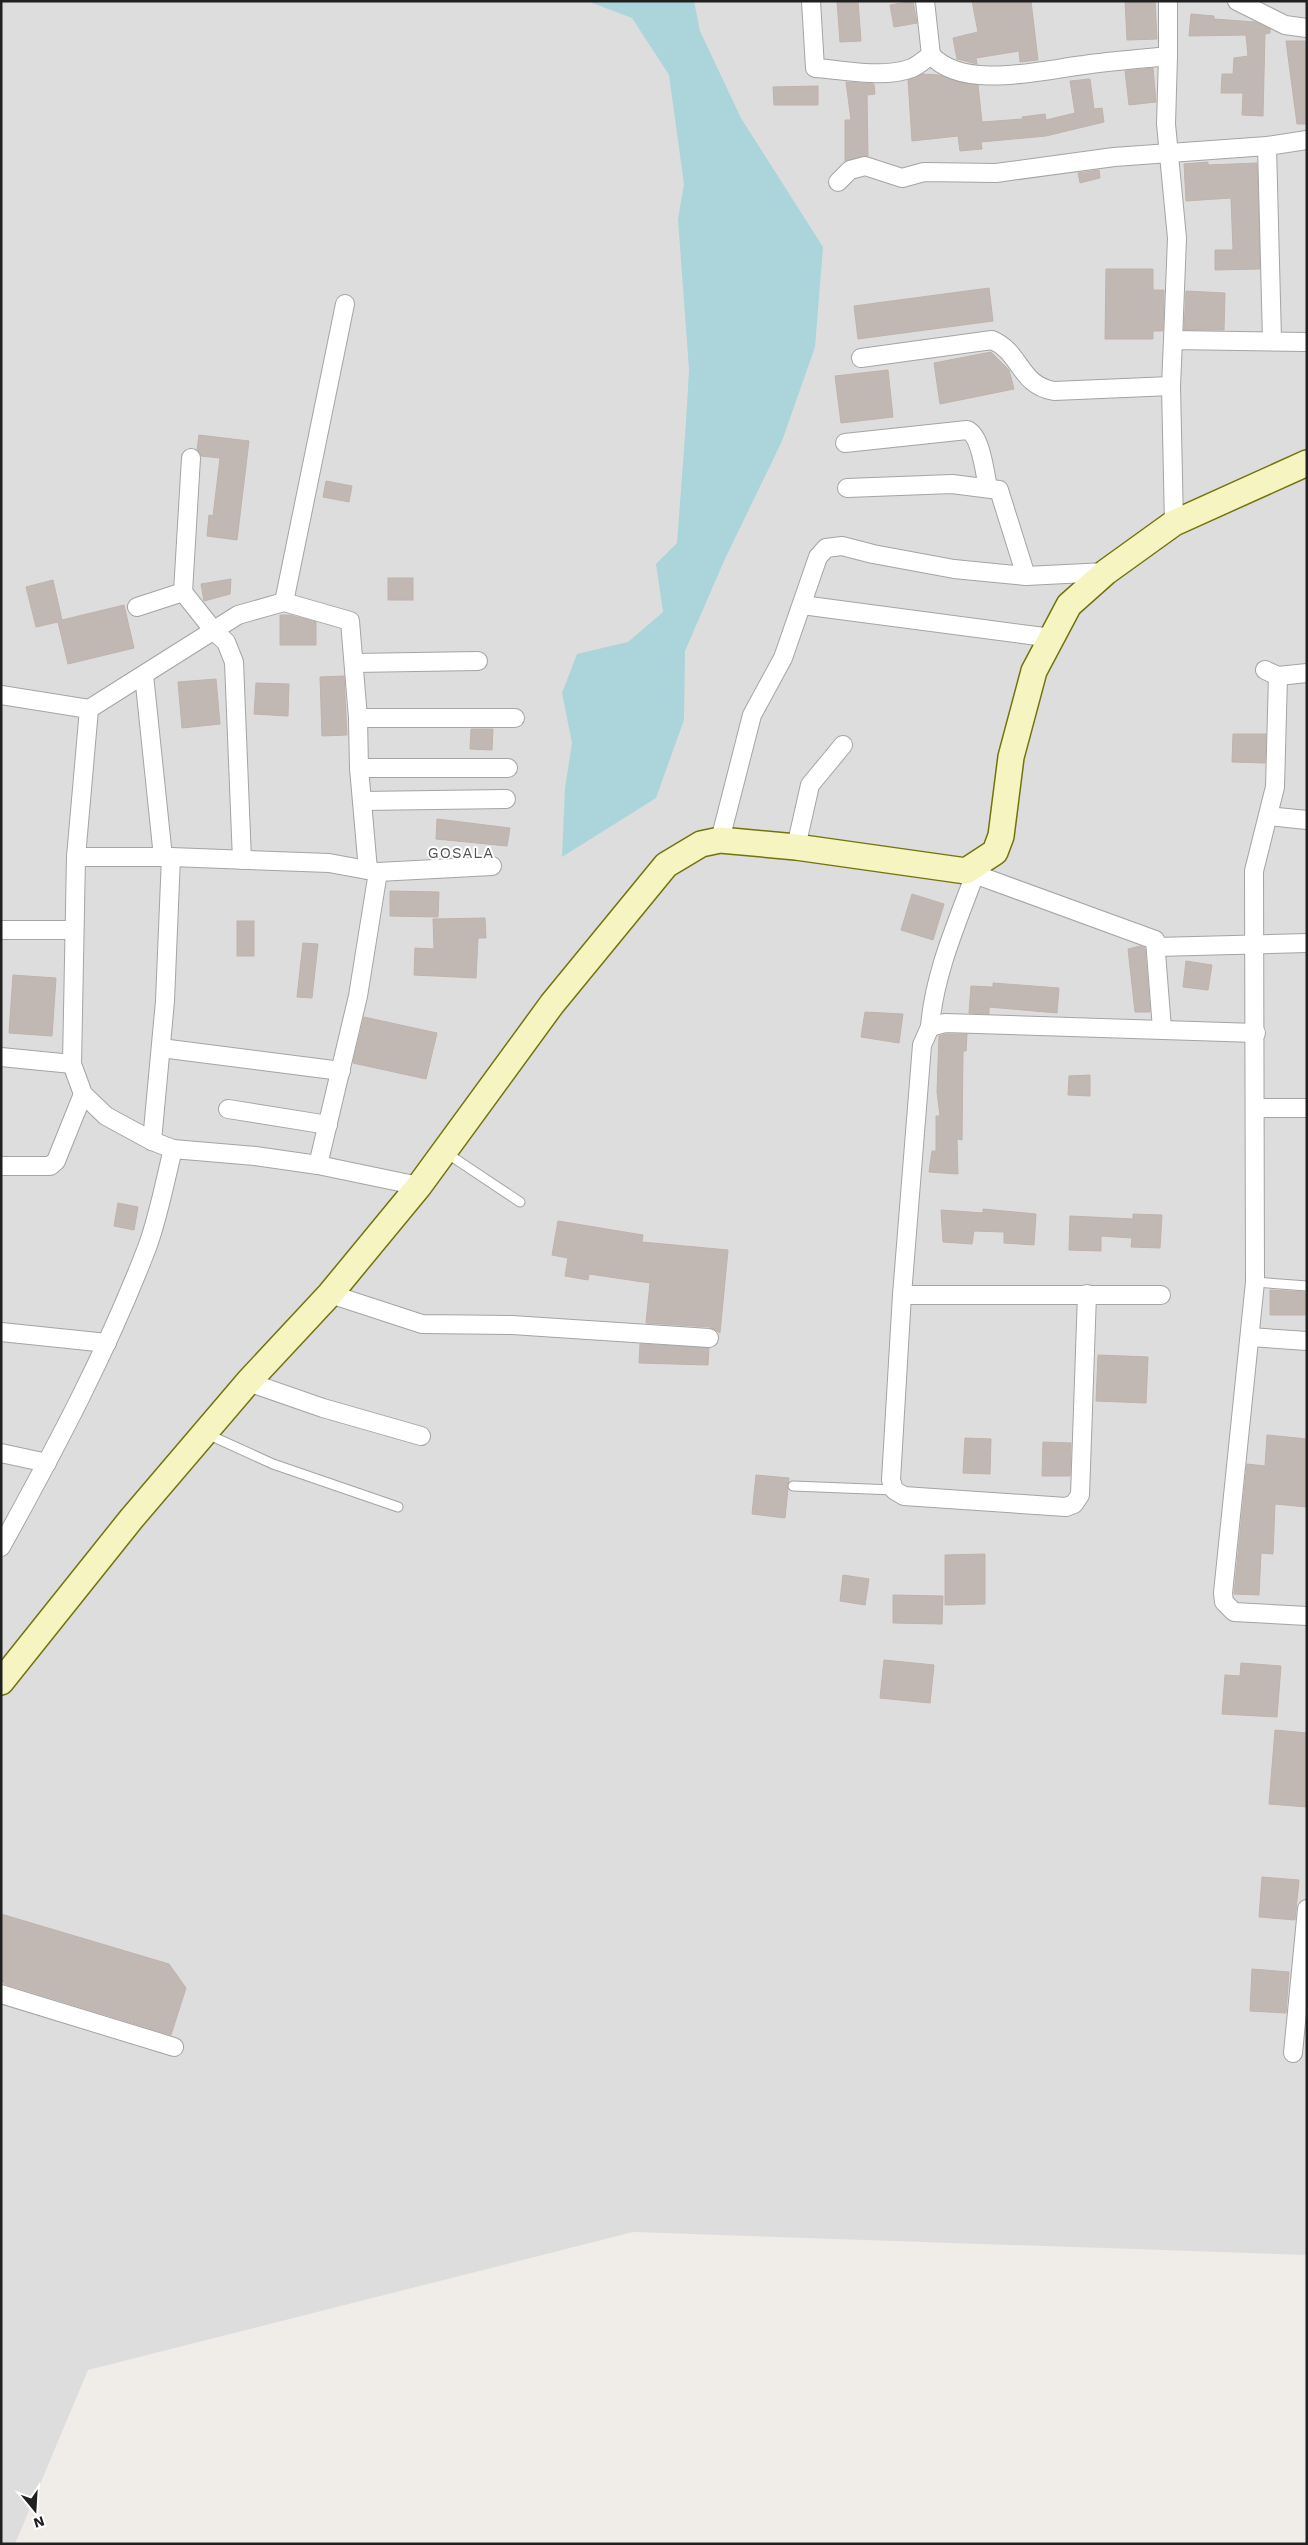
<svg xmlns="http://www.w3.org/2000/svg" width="1308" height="2545" font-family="'Work Sans',sans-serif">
  <rect width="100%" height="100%" fill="#f0ede8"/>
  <path fill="#deddde" d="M1,1H1307V2255L633,2232L88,2370L15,2544H1Z"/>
  <path fill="#abd5db" d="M587,1H694L700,31L741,118L823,247L815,347L782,441L724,561L685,651L684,720L656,798L562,857L565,788L572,743L562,693L577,654L628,642L663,612L656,564L677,543L686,422L689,370L678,219L684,184L669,75L632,18Z"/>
  <g fill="#c1b8b4" stroke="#c1b2ab">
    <path d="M837,1H858L861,41L840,42Z"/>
    <path d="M913,1L917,23L894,27L890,5Z"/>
    <path d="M972,1H1031L1038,60L1020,62L1019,51L976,58L977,64L957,59L953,38L978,32Z"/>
    <path d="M1125,1H1155L1157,39L1127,40Z"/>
    <path d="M1191,14L1214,16V19L1255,22L1270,29V33L1265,34L1263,116L1242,115L1243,93H1221L1222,74H1233L1234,58L1248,56L1246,35L1189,36Z"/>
    <path d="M1286,41H1307V124H1297Z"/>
    <path d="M1153,68L1156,102L1129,105L1125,71Z"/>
    <path d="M922,74L939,75L959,82L978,85L982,122L1023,119L1022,117L1045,114L1046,120L1075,113L1070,81L1090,79L1094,109L1102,108L1104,122L1046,136L981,142L982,149L960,151L958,136L912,141L908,80Z"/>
    <path d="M846,82L874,84L875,94L867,95L868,156L845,161V120H851Z"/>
    <path d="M818,86V105H774L773,87Z"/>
    <path d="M1208,162V165L1257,163L1260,269L1215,270V250H1233L1231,198L1186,201L1184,164Z"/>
    <path d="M1099,170L1100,178L1080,183L1078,173Z"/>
    <path d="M1106,269H1153V290H1164L1163,331H1153V339H1105Z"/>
    <path d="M989,288L993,321L858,339L854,306Z"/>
    <path d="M1186,291L1225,293L1224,330H1184Z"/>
    <path d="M991,352L1009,370L1014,389L940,404L934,363Z"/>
    <path d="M888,370L893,417L841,423L835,376Z"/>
    <path d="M199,435L249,441L237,540L207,536L209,515L213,516L220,458L201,456L197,450Z"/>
    <path d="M326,481L352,486L349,502L323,497Z"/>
    <rect x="388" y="578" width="25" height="22"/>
    <path d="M231,579L230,594L204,601L201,584Z"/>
    <path d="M53,580L62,620L124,605L134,648L68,664L58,622L36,627L26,587Z"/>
    <path d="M280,615H290L316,622V645H280Z"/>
    <path d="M344,676L347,735L322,736L320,677Z"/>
    <path d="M216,679L220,724L182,728L178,682Z"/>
    <path d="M256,683L289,684L288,716L254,714Z"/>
    <path d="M471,729H493L492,750L470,749Z"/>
    <path d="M1233,734H1266L1265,763L1232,762Z"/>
    <path d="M437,819L510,828L507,846L436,839Z"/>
    <path d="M390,891L439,892L438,917L390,916Z"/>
    <path d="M912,894L944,904L933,940L901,930Z"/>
    <path d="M485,918L486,938H478L476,978L414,975L415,948L434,949L433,919Z"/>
    <rect x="237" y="921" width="17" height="35"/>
    <path d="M303,943L318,944L312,998L297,997Z"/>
    <path d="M1140,946L1145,948L1150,1012H1135L1128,949Z"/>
    <path d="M1186,961L1212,965L1208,990L1183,987Z"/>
    <path d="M13,975L56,978L52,1036L9,1033Z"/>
    <path d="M993,983L1059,988L1057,1013L989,1007V1014L969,1013L971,986L993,987Z"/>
    <path d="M865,1012L903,1014L899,1043L861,1037Z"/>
    <path d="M364,1017L437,1033L426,1079L353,1063Z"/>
    <path d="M946,1034H967L966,1051H963L962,1140L957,1139L958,1174L929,1172L932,1151H936V1116H940L937,1092L939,1036Z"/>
    <path d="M1090,1075V1096L1068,1095L1069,1076Z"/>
    <path d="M118,1203L138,1207L134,1230L114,1226Z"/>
    <path d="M983,1209L1036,1214L1034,1245L1004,1243V1232L974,1231L972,1244L943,1242L941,1210L983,1213Z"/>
    <path d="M1133,1214L1162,1215L1160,1248L1131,1247L1132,1238L1101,1236V1251L1069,1250L1070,1216L1133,1219Z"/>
    <path d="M558,1221L643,1235L642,1242L728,1250L720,1333L710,1327L646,1323L650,1283L589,1274L588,1280L565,1276L568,1258L552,1255Z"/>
    <path d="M1270,1290L1305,1292V1315H1270Z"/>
    <path d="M640,1344L709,1348L708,1365L639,1363Z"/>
    <path d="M1098,1355L1148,1357L1146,1403L1096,1401Z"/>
    <path d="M1267,1435L1307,1439V1507L1275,1504L1273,1554L1261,1553L1259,1595L1234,1594L1247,1464L1265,1466Z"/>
    <path d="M965,1438L991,1439L990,1474L963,1473Z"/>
    <path d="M1043,1442L1071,1443L1070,1476H1042Z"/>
    <path d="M756,1475L789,1478L785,1518L752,1514Z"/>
    <path d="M985,1554V1604L945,1605V1555Z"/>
    <path d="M843,1575L869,1579L865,1605L840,1601Z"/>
    <path d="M893,1595L943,1596L942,1624L893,1623Z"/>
    <path d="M884,1660L934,1665L930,1703L880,1698Z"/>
    <path d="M1241,1663L1281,1666L1277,1717L1222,1714L1225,1675L1240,1676Z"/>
    <path d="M1275,1730L1307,1733V1807L1269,1804Z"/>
    <path d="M1262,1877L1299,1880L1295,1920L1259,1917Z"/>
    <path d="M1,1914L169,1964L186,1988L171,2035L5,1984L1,1981Z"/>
    <path d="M1252,1969L1289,1972L1286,2013L1250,2011Z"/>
  </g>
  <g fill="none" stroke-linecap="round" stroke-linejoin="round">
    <defs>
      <g id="service">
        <path d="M445,1152L520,1202"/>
        <path d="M1255,1282L1307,1286"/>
        <path d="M207,1434L273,1464L398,1507"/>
        <path d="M793,1486L894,1490"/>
      </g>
      <g id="minor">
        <path d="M811,1L815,68C846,70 883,79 912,68C919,65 925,59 931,55C963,91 1042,70 1084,65C1112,61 1140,59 1168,56L1166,124L1177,238L1173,340"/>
        <path d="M925,1L931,55"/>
        <path d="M1168,1V56"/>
        <path d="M1237,1L1285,25L1307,28"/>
        <path d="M1267,146L1272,340"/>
        <path d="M838,182L850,170L865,166L902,178L924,172L996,173L1114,157L1267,146L1307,140"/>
        <path d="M861,358L992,340C1021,352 1019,385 1054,391L1171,386"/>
        <path d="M845,443L967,430C981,435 985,474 988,488"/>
        <path d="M847,488L952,484L999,490L1026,576"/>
        <path d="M1174,523L1171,386L1173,340L1307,342"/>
        <path d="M183,592L191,458"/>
        <path d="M284,602L345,304"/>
        <path d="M802,605L1052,638"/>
        <path d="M137,607L183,592L214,631L226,642L234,662L242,860"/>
        <path d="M354,663L478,661"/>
        <path d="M1265,670L1278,676L1307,673"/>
        <path d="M144,675L163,857"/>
        <path d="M1278,676L1275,787L1254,871L1255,1282L1223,1593L1224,1602L1234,1612L1307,1616"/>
        <path d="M1,695L89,709L76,857L72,1064L83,1094L106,1116L152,1141L173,1149L255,1156L318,1165L419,1186"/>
        <path d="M89,709L238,615L284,602L350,621L358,718L359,768L368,870"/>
        <path d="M358,718H515"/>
        <path d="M359,768H508"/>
        <path d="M362,801L506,799"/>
        <path d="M1268,816L1307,820"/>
        <path d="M720,840L752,715L783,658L818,557L826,548L842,546L873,554L954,569L1026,576L1106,572"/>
        <path d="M796,847L810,785L843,745"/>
        <path d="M76,857H171L329,863L378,872L492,866"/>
        <path d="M966,871L1155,940L1162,1029"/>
        <path d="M1,930H74"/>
        <path d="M1156,947L1307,943"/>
        <path d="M930,1027C934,974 957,923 975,874"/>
        <path d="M161,1048L341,1071"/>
        <path d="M1,1057L72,1064"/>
        <path d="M1256,1108H1307"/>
        <path d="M228,1109L328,1125"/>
        <path d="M152,1141L165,1001L171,857"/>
        <path d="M318,1165L358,996L378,872"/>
        <path d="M1,1166H50L56,1161L83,1094"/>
        <path d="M330,1294L422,1324L512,1325L709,1338"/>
        <path d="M1087,1294L1080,1495L1074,1504L1066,1507L904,1496L894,1490L891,1480L902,1295L922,1045L930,1027L945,1023L1256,1033"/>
        <path d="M902,1295H1161"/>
        <path d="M1,1332L107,1343"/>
        <path d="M1250,1337L1307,1341"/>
        <path d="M248,1382L323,1408L421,1436"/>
        <path d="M1,1453L47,1463"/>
        <path d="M1,1547C55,1449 108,1350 148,1245C159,1214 165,1181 173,1149"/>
        <path d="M1,1994L174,2047"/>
        <path d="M1293,2053L1307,1909"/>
      </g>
      <path id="secondary" d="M1,1682L132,1518L248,1382L330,1294L419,1186L552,1004L666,865L701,844L720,840L796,847L966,871L995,852L1001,836L1011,757L1034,671L1069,605L1106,572L1174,523L1307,463"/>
    </defs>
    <use href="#service" stroke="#a4a4a4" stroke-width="11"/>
    <use href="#minor" stroke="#a4a4a4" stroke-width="20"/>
    <use href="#secondary" stroke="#72730b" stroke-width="28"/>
    <use href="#service" stroke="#fff" stroke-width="9"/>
    <use href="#minor" stroke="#fff" stroke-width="18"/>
    <use href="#secondary" stroke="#f6f4c0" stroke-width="25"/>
  </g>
  <g text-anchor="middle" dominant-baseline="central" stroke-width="4" stroke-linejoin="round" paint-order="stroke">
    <g font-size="15" letter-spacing="1" fill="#535353" stroke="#fff">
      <text x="461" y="853">GOSALA</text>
    </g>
  </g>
  <rect width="1308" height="2545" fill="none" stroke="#202020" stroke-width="5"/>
  <g transform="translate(35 2510) rotate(162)" stroke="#ffffff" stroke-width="4" paint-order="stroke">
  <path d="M0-4L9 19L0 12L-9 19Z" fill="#202020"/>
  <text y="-8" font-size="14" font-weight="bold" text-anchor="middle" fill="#202020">N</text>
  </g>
</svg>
